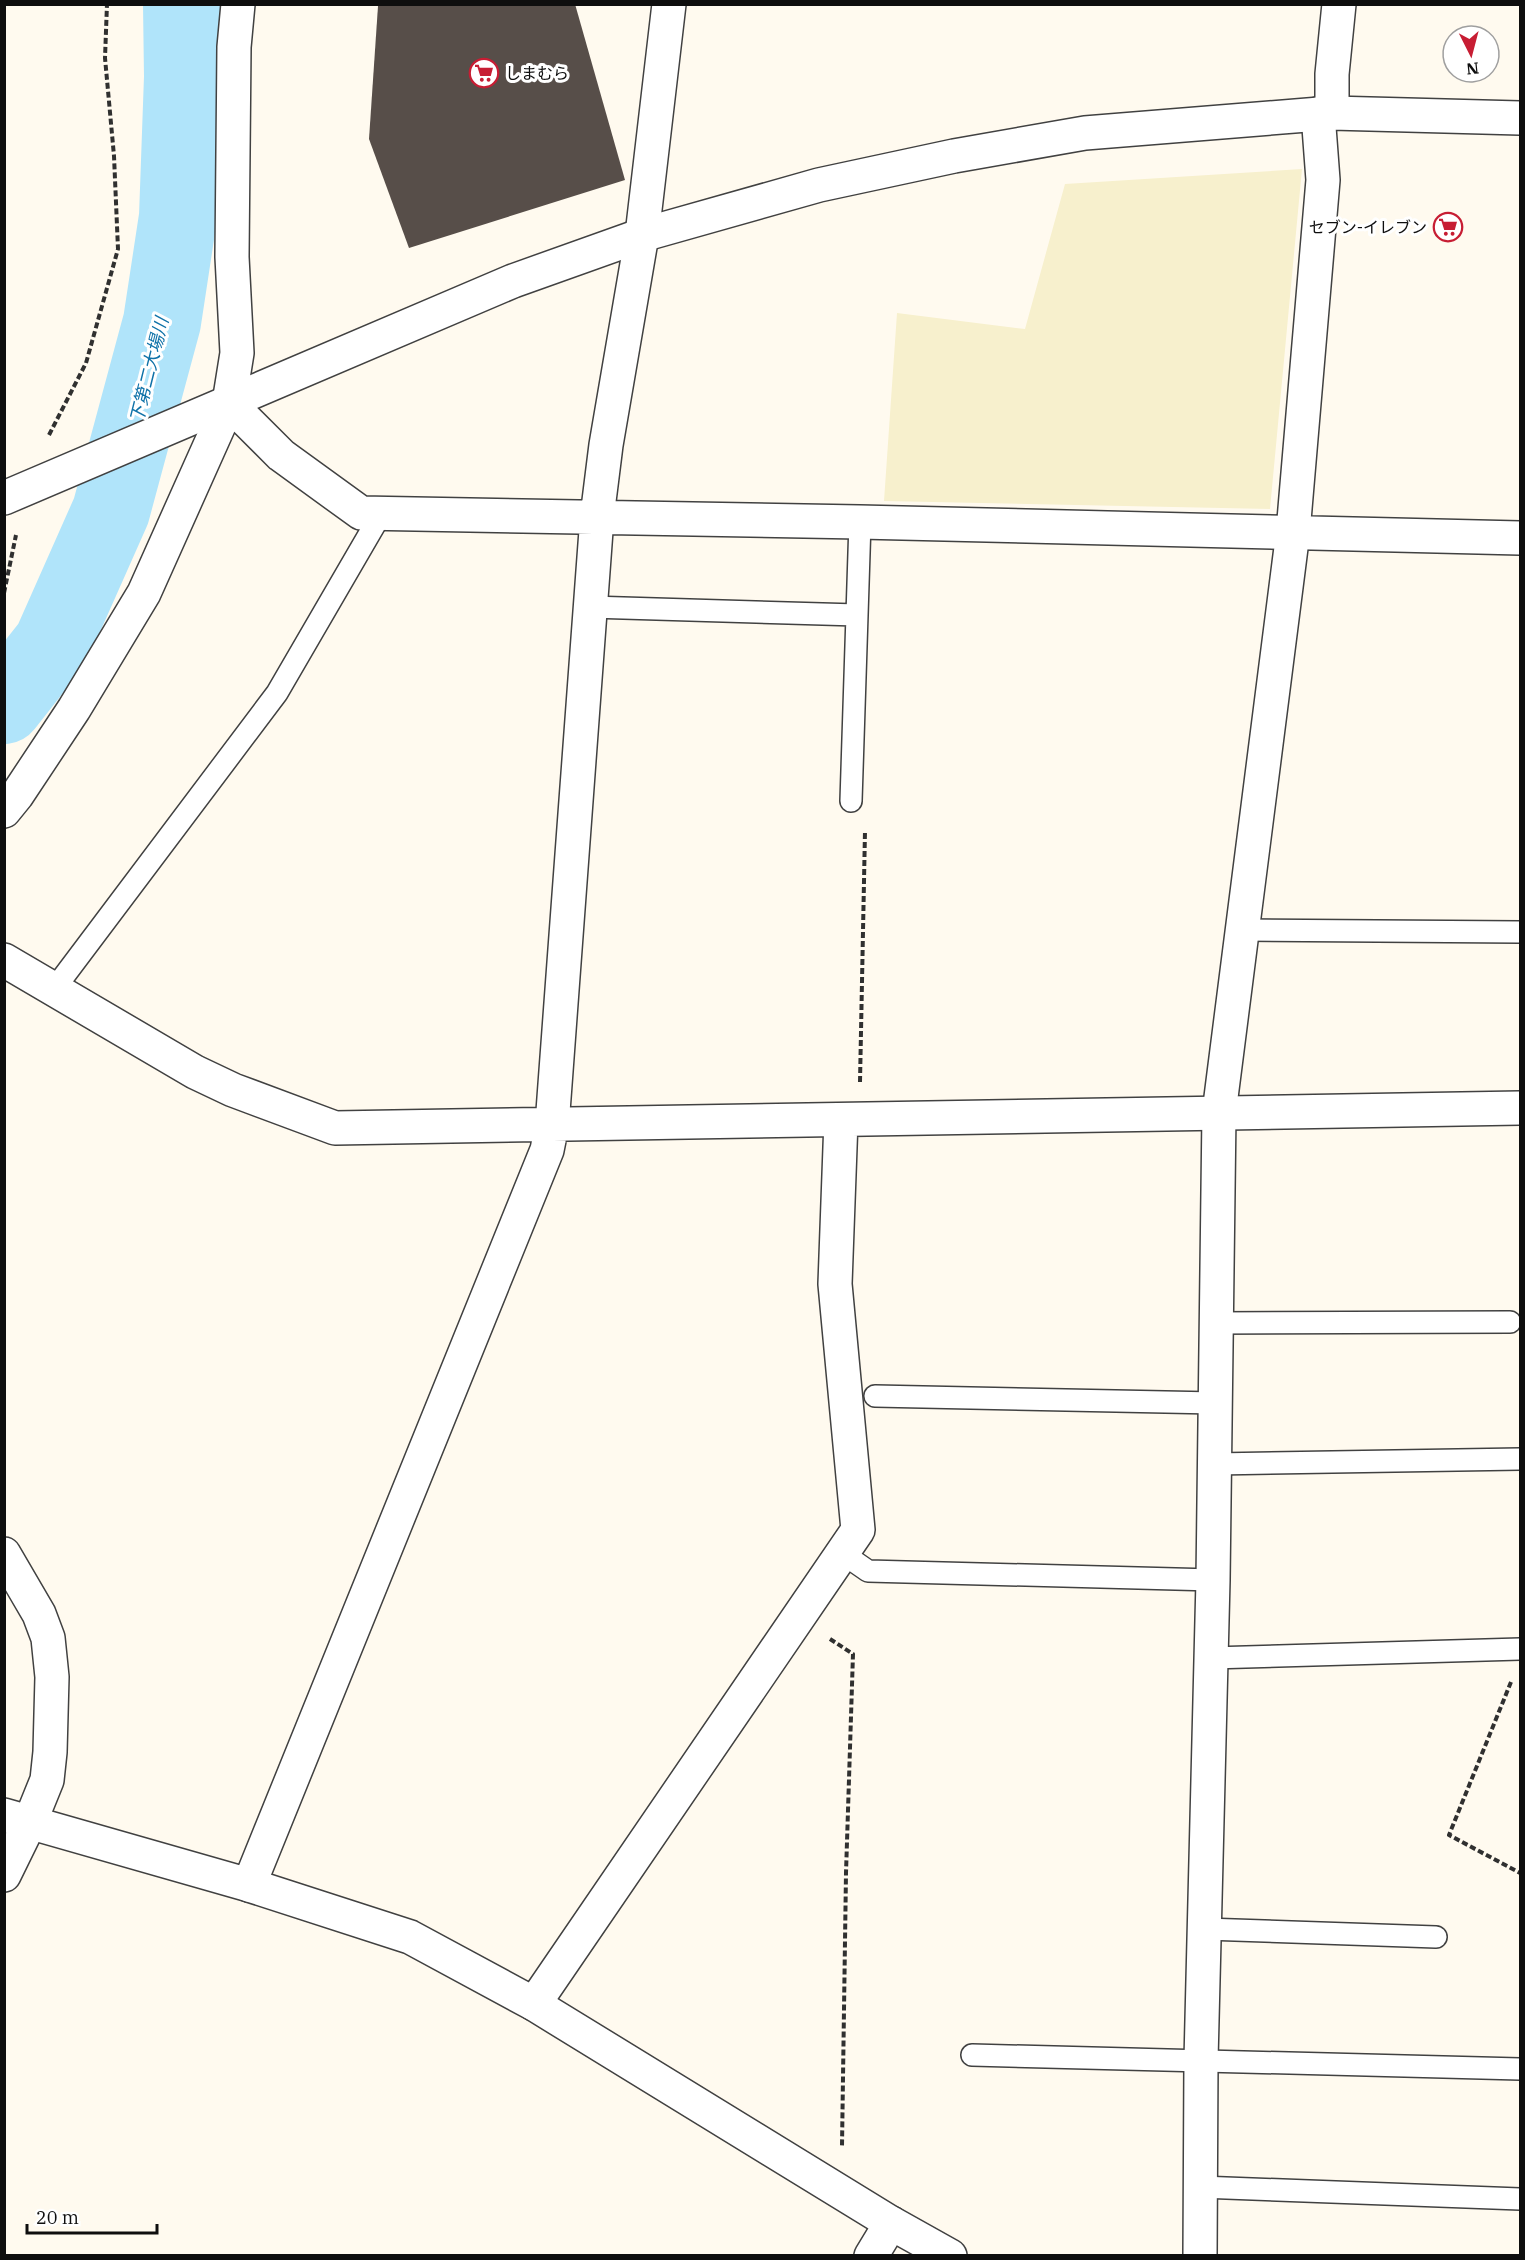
<svg xmlns="http://www.w3.org/2000/svg" width="1525" height="2260" font-family="'IBM Plex Serif','Noto Sans JP',serif">
<style>
.farmland{fill:#f7f0cd}
.lines{fill:none;stroke-linecap:round;stroke-linejoin:round}
.river{stroke:#b0e4fa;stroke-width:78}
.building{fill:#574e49}
.service-casing{stroke:#414141;stroke-width:24}
.minor-casing{stroke:#414141;stroke-width:36}
.tertiary-casing{stroke:#414141;stroke-width:36}
.path{stroke:#303030;stroke-width:4;stroke-dasharray:6 3;stroke-linecap:butt}
.service{stroke:#fff;stroke-width:21}
.minor{stroke:#fff;stroke-width:33}
.tertiary{stroke:#fff;stroke-width:33}
.labels{text-anchor:middle;dominant-baseline:central;stroke-width:6;stroke-linejoin:round;paint-order:stroke}
.poi-label{font-size:16px;fill:#0e0e0e;stroke:#fff;text-anchor:start}
.water-label{font-size:18px;font-style:italic;fill:#0f72a8;stroke:#fff}
</style>
<rect width="100%" height="100%" fill="#fffaef"/>
<!-- farmland -->
<path class="farmland" d="M1302 169 1270 509 884 501 897 313 1025 329 1065 184Z"/>
<g class="lines">
<!-- river -->
<path class="river" d="M4 705 52 644 111 511 162 322 178 217 183 77 182 4"/>
</g>
<!-- building -->
<path class="building" d="M385 4H575L625 180 409 248 369 139 378 6Z"/>
<g class="lines">
<!-- service casing -->
<g class="service-casing">
<path id="service" d="M590 607 857 615
M851 801 860 522
M1243 930 1520 932
M55 988 277 693 381 514
M1216 1323 1510 1322
M875 1396 1215 1403
M1215 1464 1520 1459
M842 1553 868 1571 1213 1580
M1211 1658 1520 1649
M1205 1929 1436 1937
M972 2055 1520 2069
M1200 2187 1520 2199"/>
</g>
<!-- minor casing -->
<g class="minor-casing">
<path id="minor" d="M1332 113V74L1339 4
M229 403 281 455 361 513 860 522 1520 538
M1293 532 1323 180 1318 114
M4 811 17 795 74 709 144 593 229 403 237 353 232 257 234 47 238 4
M4 960 195 1072 233 1090 335 1128 1520 1108
M4 1554 39 1614 48 1638 52 1677 50 1752 47 1780 30 1822 4 1875
M249 1885 547 1150 552 1125 597 517 606 445 642 235 669 4
M534 2004 858 1530 835 1284 841 1120
M871 2256 891 2223"/>
</g>
<!-- tertiary casing -->
<g class="tertiary-casing">
<path id="tertiary" d="M4 498 513 281 642 235 819 185 954 156 1085 133 1332 113 1520 118
M4 1815 249 1885 410 1937 534 2004 891 2223 950 2256
M1200 2256 1201 2060 1213 1580 1219 1113 1293 532"/>
</g>
<!-- path -->
<path class="path" d="M49 435 86 363 118 249 114 156 105 58 107 4
M4 593 16 535
M860 1082 865 831
M830 1639 853 1654 846 1873 842 2146
M1511 1682 1449 1835 1520 1873"/>
<!-- service -->
<use href="#service" class="service"/>
<!-- minor -->
<use href="#minor" class="minor"/>
<!-- tertiary -->
<use href="#tertiary" class="tertiary"/>
</g>
<!-- icons -->
<defs>
<g id="supermarket-ring" transform="scale(1.5)"><circle r="9.5" fill="#fff" stroke="#c71d33" stroke-width="1.5"/><path d="M-6-5.5h2.5l.6 2H6L4.5 2H-2.5L-4.4-4H-6ZM-1.5 3.2a1.3 1.3 0 1 0 .1 0ZM3 3.2a1.3 1.3 0 1 0 .1 0Z" fill="#c71d33"/></g>
</defs>
<g fill-rule="evenodd">
<use href="#supermarket-ring" x="484" y="73"/>
<use href="#supermarket-ring" x="1448" y="227"/>
</g>
<g class="labels">
<!-- poi labels -->
<g class="poi-label">
<text x="505" y="73">しまむら</text>
<text x="1427" y="227" text-anchor="end">セブン-イレブン</text>
</g>
<!-- water labels -->
<g class="water-label">
<text transform="translate(149 370) rotate(-76)">下第二大場川</text>
</g>
</g>
<!-- border -->
<rect width="1525" height="2260" fill="none" stroke="#0e0e0e" stroke-width="12"/>
<!-- north arrow -->
<g transform="translate(1471 54) rotate(174)"><circle r="28" fill="#ffffff" stroke="#9f9f9f" stroke-width="1.5"/>
<path d="M0-4.5L10 22L0 15L-10 22Z" fill="#c71d33"/>
<text y="-9" font-size="16" font-weight="bold" text-anchor="middle" fill="#0e0e0e">N</text>
</g>
<!-- scale -->
<path d="M27 2224v9h130v-9" fill="none" stroke="#0e0e0e" stroke-width="3"/>
<text x="36" y="2224" font-size="18" fill="#0e0e0e" stroke="#ffffff" stroke-width="4.5" paint-order="stroke">20 m</text>
</svg>
